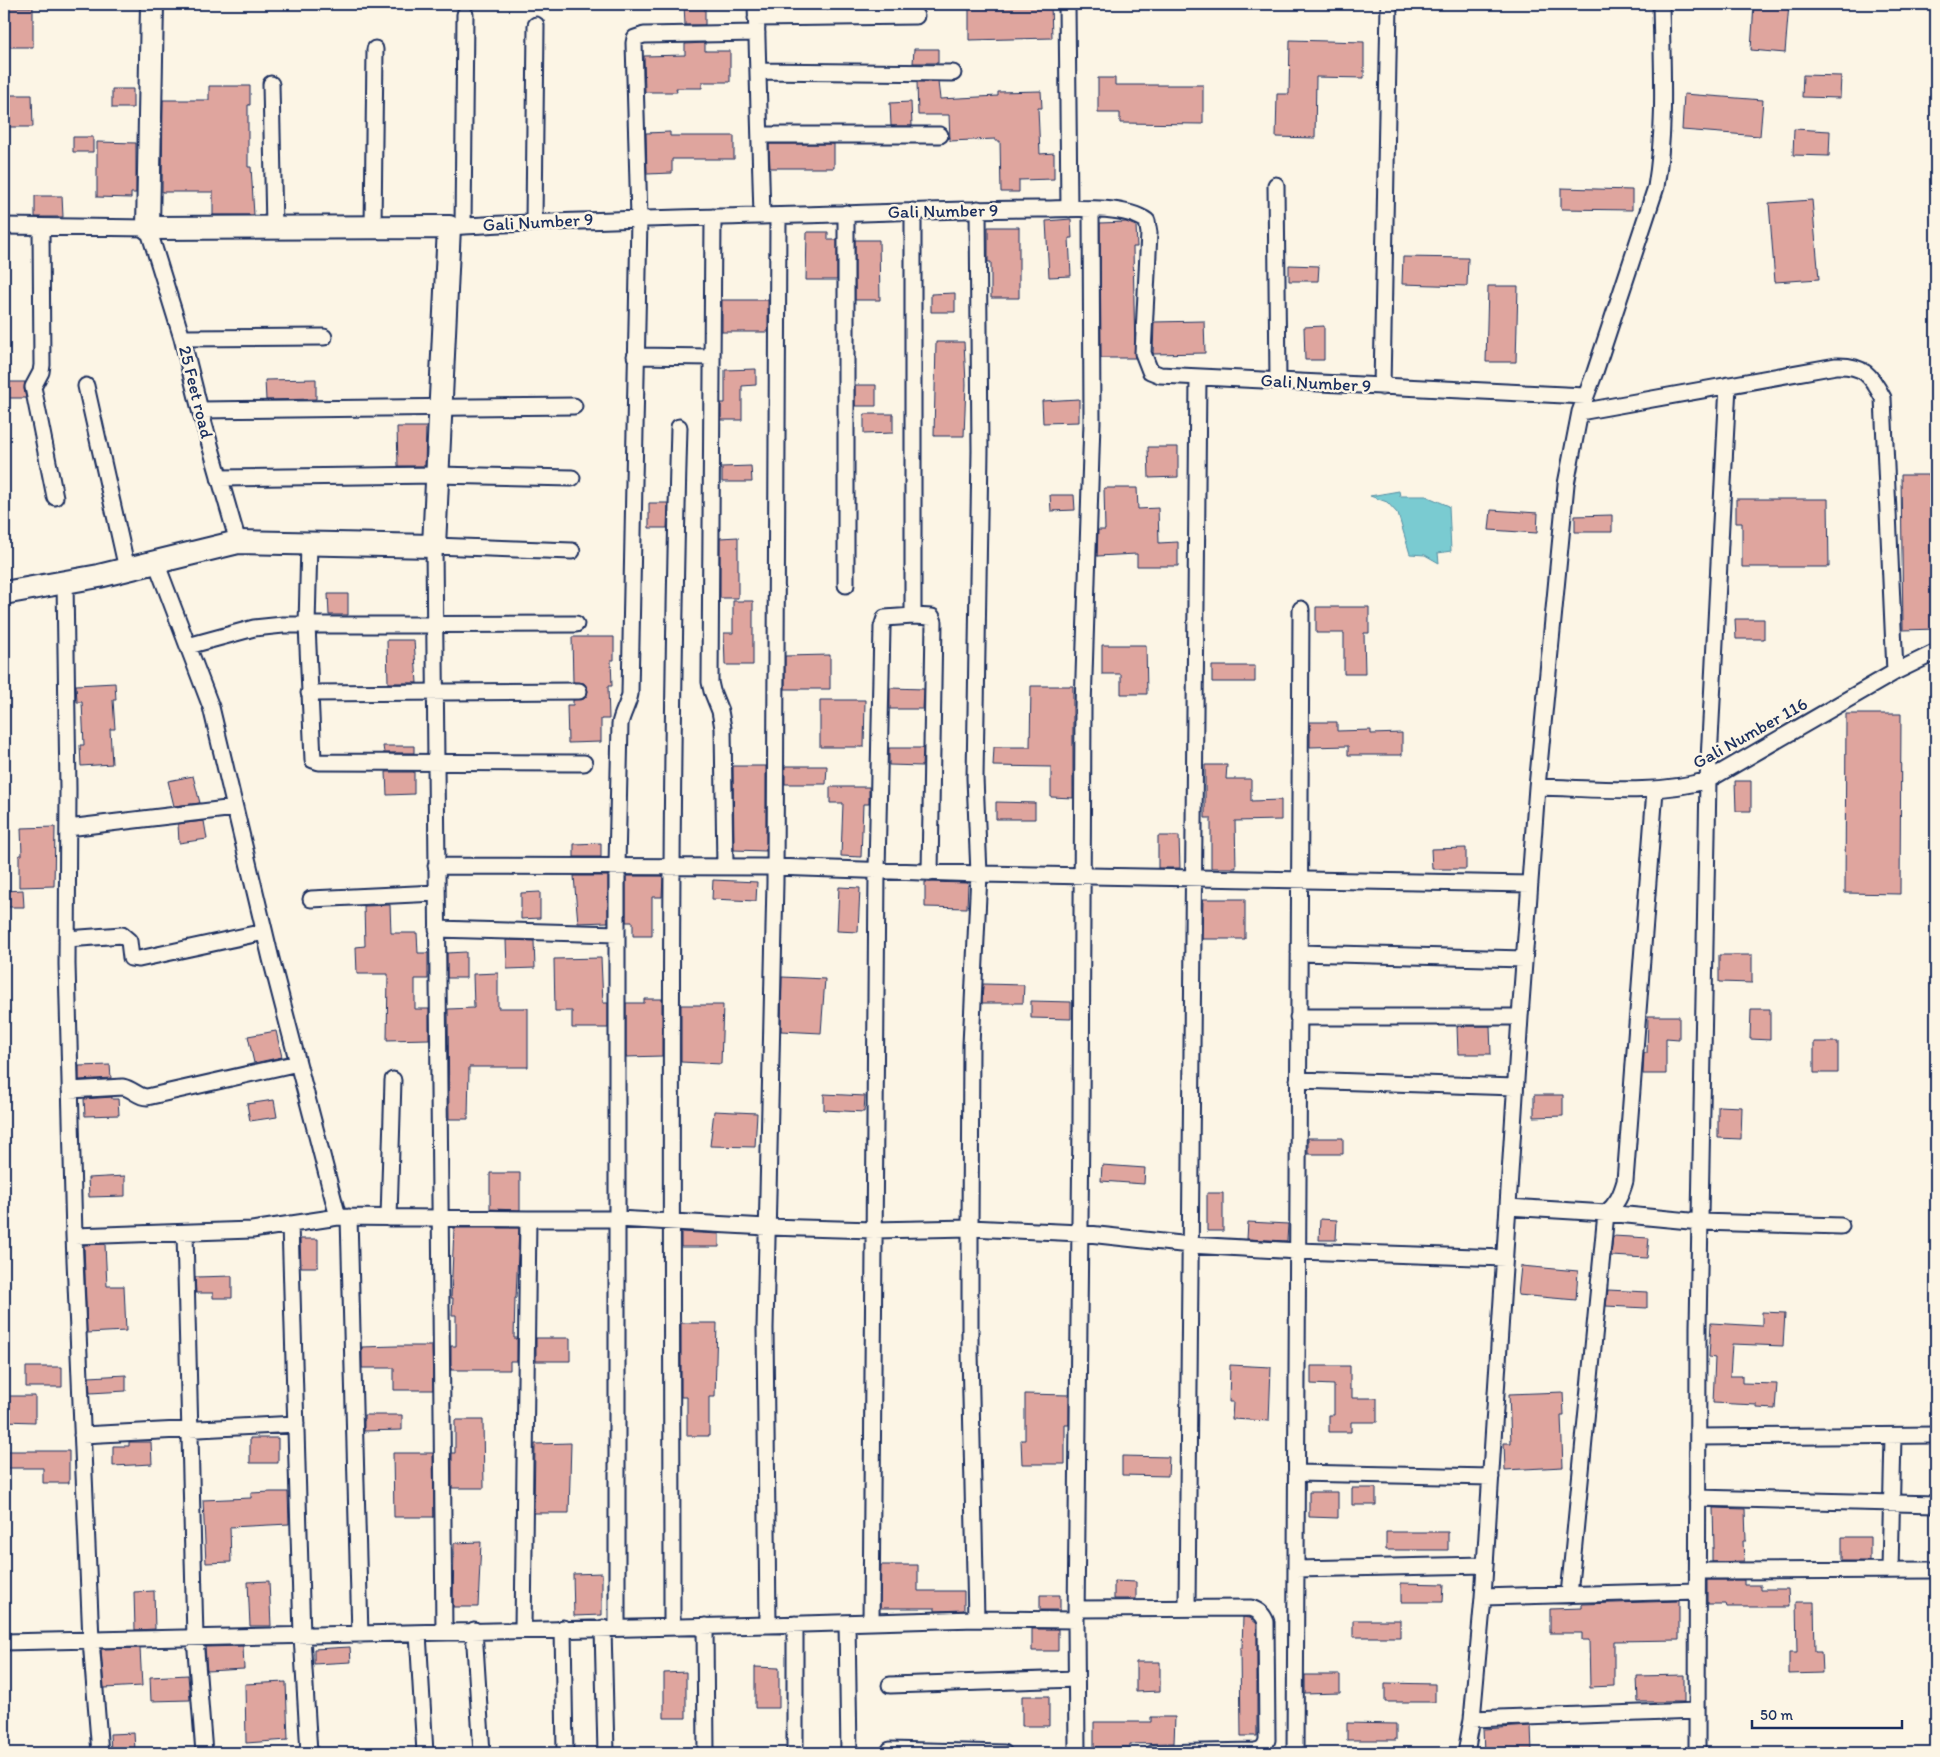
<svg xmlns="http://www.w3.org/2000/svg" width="1940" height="1757" font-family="Itim,sans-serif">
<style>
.water{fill:#7acbd1;stroke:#548da3}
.building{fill:#dfa59e;stroke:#1b2f5e}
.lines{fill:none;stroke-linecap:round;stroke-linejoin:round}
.street-casing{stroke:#1b2f5e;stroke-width:19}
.secondary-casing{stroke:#1b2f5e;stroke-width:26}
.street{stroke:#fcf5e5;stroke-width:15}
.secondary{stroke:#fcf5e5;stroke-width:22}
.labels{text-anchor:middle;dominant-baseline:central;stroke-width:5;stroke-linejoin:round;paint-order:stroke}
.street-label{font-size:18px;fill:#1b2f5e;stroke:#fcf5e5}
</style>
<rect width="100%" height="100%" fill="#fcf5e5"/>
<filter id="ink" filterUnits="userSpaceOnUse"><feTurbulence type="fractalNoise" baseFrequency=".02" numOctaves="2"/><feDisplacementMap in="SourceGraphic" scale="10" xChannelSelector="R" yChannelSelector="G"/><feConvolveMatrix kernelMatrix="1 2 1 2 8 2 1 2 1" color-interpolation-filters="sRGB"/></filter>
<g filter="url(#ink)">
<!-- water -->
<path class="water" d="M1399 491 1400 496H1426L1449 506 1451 551 1438 553 1439 563 1425 555 1410 554 1398 514 1387 502 1370 496Z"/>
<!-- building -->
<path class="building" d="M684 4H705V25H685Z
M969 4H1051L1052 38 969 40Z
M1754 4H1789L1785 53 1751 50Z
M4 7H33V47H4Z
M1290 40 1364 42V78L1316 77 1315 138 1276 137 1277 94H1289Z
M705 43V51H730V82H702V88H676L677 92H645L644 56 685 55V44Z
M914 49H938V63H913Z
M1803 75 1841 76 1840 98 1802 97Z
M1098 78H1115V85H1203V124L1120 123V113H1098Z
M917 82H938L940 99 998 96V92L1041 91 1042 108H1038L1040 154 1054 153V179L1019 180V192H1001L1000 141H995V139L950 141 949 115H918Z
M209 86H250V105H248V167H251L254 215H213V192H162L163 100H209Z
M112 89H133V108H112Z
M1684 94 1763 100 1760 136 1682 130Z
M4 95H32L33 127H4Z
M911 102 912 126H891L890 103Z
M1794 129 1830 131 1829 156 1793 155Z
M670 132V136H734V159H672V173L647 174 646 133Z
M73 137H93V152H73Z
M97 142 136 143V193H131V198L97 197Z
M769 144H834V168H770Z
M1561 188 1632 190V210L1561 209Z
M35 196H62L63 217H35Z
M1812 200 1819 279 1775 282 1769 203Z
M1071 219 1072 238H1069L1071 276 1049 277 1046 221Z
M1126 222 1136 226 1137 247H1133L1135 358H1101L1100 223Z
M988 227H1019V298H991V262H988Z
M807 232H828V240H837V280H806Z
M855 240H879L880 300H855Z
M1403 257 1468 258 1467 286 1402 284Z
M1289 265 1319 266 1318 281H1289Z
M1488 286H1518L1516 362H1486Z
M955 293V312H931V294Z
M722 300H768V332H722Z
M1204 321 1205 353 1153 354 1154 322Z
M1324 326V360H1305L1304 327Z
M936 342H964L966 384 964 436H934Z
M756 369V385L742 386V420H721V403H725V370Z
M316 379V399L266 400 265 380Z
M4 382H25L24 389 26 398H4Z
M855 385H876V406H855Z
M1079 399V422L1043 423 1042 401Z
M864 414H893V433L864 434Z
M397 427H426L425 466H398Z
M1148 447H1178V477L1149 478Z
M751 466 752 482H722V467Z
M1901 475H1936V629L1903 630Z
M1104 488H1137L1138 509 1158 508 1159 543 1178 542V566H1137V554L1097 556 1098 530H1105Z
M1050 495H1074L1075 510 1051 511Z
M1736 499H1828L1829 567H1742V523H1736Z
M649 503H668L667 528H649Z
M1491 510 1538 513 1537 533 1489 530Z
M1612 515V532H1575V516Z
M738 537V598H720V538Z
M328 594H348V615H329Z
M733 601H753V665H725L724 633H733Z
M1316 607H1369V633H1364L1365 674H1344V633H1316Z
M1735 619H1764V639H1736Z
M572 637H614V660H611L612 686H608L609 719H601V742L568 743 567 705H573V700L584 699 588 691 584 683 573 682Z
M387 640H414L417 683H388Z
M1102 645H1146L1147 694H1121V674H1102Z
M830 655V689H785V656Z
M1212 666H1255V682H1212Z
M115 683 116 700H113L115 729H110L112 764 81 766 80 745H84L82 702H77L76 685Z
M1031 686H1073V798L1051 797V767L993 766 994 747H1030Z
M890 688 924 689 923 709H890Z
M820 700H865L864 747H820Z
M1846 714H1901L1900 894 1845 893Z
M1310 722H1337V731L1371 730V734L1402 733V755H1348V746L1310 747Z
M383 746H414V753H384Z
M889 748H923L922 766 889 765Z
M1205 765H1227L1226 779H1251V801L1281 800V820L1235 821 1236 868H1211V818H1205Z
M733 766H766V851L734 850Z
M785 766H827L826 784H785Z
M386 772H414V794L387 795Z
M193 776 200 803 174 806 168 781Z
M1735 781H1751V811H1736Z
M830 787H869V804H863L861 857 841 856 843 803H830Z
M996 802 1035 803V819H996Z
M204 821 207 839 179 843 178 824Z
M55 827 54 886 19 887V855H22L21 828Z
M1158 836H1179L1180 868H1158Z
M601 843V857H574V844Z
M1466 848V869H1432L1431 849Z
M574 876H608V922L578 923Z
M626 876H663L662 897H652V936H633V922H626Z
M713 880 757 882 756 901 712 899Z
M925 882 968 883 967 908 925 907Z
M839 887 860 888 858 932 837 931Z
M23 890 24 907H4V891Z
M540 892V918L521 919V893Z
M1203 899H1245V939H1202Z
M390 905 391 933H417L418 953H428V979H415V1009H429V1039L387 1040 388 974H357L356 947 365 946 364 906Z
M506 940 534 941 535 968 507 969Z
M466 952V978H447V953Z
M1719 955H1752V983L1719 982Z
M601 958 603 1003H608V1028H572V1011H555L554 959Z
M498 973V1008H528V1067H469L468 1119H449L448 1009 474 1008 473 974Z
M782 977 825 979 821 1033 781 1031Z
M983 984 1024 985 1023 1003H982Z
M644 999H662V1056L626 1057V1003H644Z
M1031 1001 1071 1002V1019L1031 1018Z
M681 1005H723L721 1064 681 1062Z
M1751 1009H1770V1040L1750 1039Z
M1648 1016H1679V1039L1666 1038V1074H1643L1644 1053H1647Z
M1457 1026H1490L1491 1054H1458Z
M276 1031 282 1057 254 1063 248 1036Z
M1814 1042H1838V1073H1814Z
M110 1065 111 1078 79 1080V1066Z
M824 1094 865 1096 864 1112 824 1110Z
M1534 1095H1563V1116L1534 1117Z
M112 1097V1099H118L119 1115 85 1116 84 1099Z
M274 1100 277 1117 250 1121 247 1104Z
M1718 1106 1742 1107 1741 1139 1718 1138Z
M714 1111 757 1113 755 1147 710 1146Z
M1308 1138H1343V1154H1308Z
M1102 1165 1145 1168 1144 1184 1101 1181Z
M490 1173H520V1210L490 1209Z
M125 1176V1196L89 1197 88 1178Z
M1207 1193H1223V1231H1207Z
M1320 1219 1337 1220 1336 1240H1319Z
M1248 1222 1288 1224 1287 1241 1247 1239Z
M454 1228H519L516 1298H515L514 1338H517V1361H510V1370H451V1346H456V1315H452L453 1298H451Z
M681 1232 719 1234V1247H681Z
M1613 1236 1649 1238 1647 1258 1611 1256Z
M300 1239H318V1267H301Z
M105 1244 107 1286H124L126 1331 87 1333 84 1245Z
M1521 1266 1578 1271 1576 1300 1518 1295Z
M232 1276V1298H213V1293H196L195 1277Z
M1608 1290 1647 1292V1308L1606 1306Z
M1762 1312 1785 1313 1783 1346 1732 1344 1730 1376H1742V1383L1777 1384 1775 1409 1757 1408V1405L1713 1403 1715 1358 1709 1357 1711 1323 1762 1326Z
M681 1323H717L715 1397H709V1436H687V1397H681Z
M536 1338H570V1361H536Z
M396 1346H432L433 1390H394V1368H362V1347Z
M1230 1365 1271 1367 1269 1421 1232 1419 1233 1402H1229Z
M1311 1366H1350V1390H1352V1398H1377V1422H1351V1432H1329V1415H1334V1385L1311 1384Z
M26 1367H62V1387H26Z
M126 1375V1391L90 1393 89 1377Z
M1563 1392 1564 1416H1561L1563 1467 1505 1470 1504 1443H1511L1509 1394Z
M1025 1394 1069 1395V1425H1065V1464H1022L1021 1440H1025Z
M4 1396H35V1422L4 1421Z
M364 1415H402V1430L364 1431Z
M455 1420H483L484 1488H452V1453H455Z
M250 1438H278V1463H250Z
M129 1442H151L152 1464 113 1466V1446H129Z
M571 1443 569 1513H534L535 1444Z
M4 1451H69V1483H43V1468H4Z
M393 1453H433L434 1517H394Z
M1122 1456 1169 1457 1168 1476 1122 1475Z
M1352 1488H1376V1505H1352Z
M271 1492H288L289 1524 230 1527 231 1562 206 1563 203 1500 251 1498V1493Z
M1309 1492H1338V1518L1309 1517Z
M1713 1508 1745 1509 1746 1541H1743L1744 1561 1712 1562V1548H1714Z
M1386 1532H1448V1550H1386Z
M1842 1537H1870V1561H1842Z
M481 1542 478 1607H453L454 1543Z
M881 1565H918V1591H964V1610L935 1611V1608H880Z
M602 1573V1615L574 1616 573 1574Z
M1707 1580H1744V1585H1761V1589H1788L1789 1607H1727L1726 1604H1707Z
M269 1581 271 1626H250L248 1582Z
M1114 1581 1136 1582V1599H1114Z
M1401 1583 1444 1584 1443 1602H1401Z
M154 1591 155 1629 135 1630 134 1592Z
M1040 1595H1060V1610H1040Z
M1679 1601V1640L1614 1641V1686L1590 1687 1589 1640H1582V1633H1550V1609L1582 1608V1604Z
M1796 1602H1814L1815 1652H1821L1822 1673 1789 1674V1653H1797Z
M1243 1617 1250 1618 1257 1624V1736H1241L1240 1648H1242Z
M1353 1620H1400V1637H1353Z
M1032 1629H1058V1651H1032Z
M243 1646 244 1669 207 1671 205 1647Z
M350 1647 351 1662 314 1664V1649Z
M140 1648 142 1686 104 1688 101 1649Z
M1136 1662H1160V1691L1136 1692Z
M755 1667 779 1668V1708H755Z
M686 1672V1718H664V1673Z
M188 1675 190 1700 151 1701 150 1677Z
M1305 1675H1340V1693L1305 1694Z
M1684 1675V1702H1638L1637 1676Z
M286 1682 288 1740 246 1743 245 1684Z
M1385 1683 1435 1684V1702H1385Z
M1022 1696H1049V1726H1022Z
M1151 1717H1175L1174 1743 1130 1744V1747H1094V1722H1151Z
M1347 1723 1396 1724V1740H1347Z
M1531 1726 1532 1752 1484 1753 1483 1729Z
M134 1733 135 1750 111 1751 110 1734Z"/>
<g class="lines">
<!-- street casing -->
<g class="street-casing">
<path id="street" d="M756 4 762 216
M1067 4 1069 209
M756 18 916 16
M758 71 953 73
M271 84 274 228
M760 135H940
M1276 185 1278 381
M713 217 710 682 712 691 720 711 723 728 725 867
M534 222 536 25
M4 226 148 228 182 338 200 410 238 542
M463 226 465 14
M41 227 42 365 41 372 33 387 55 497
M373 227 375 49
M449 227C578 219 706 218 835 214 903 212 971 209 1039 209 1069 209 1123 204 1147 221L1149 233 1143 353 1150 371 1160 375 1585 396
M182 338 324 337
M635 356 712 357
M86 386 127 569
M1382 387 1389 4
M200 410 574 406
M1580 412 1836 366C1864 365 1871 375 1883 398L1895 672
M219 478 437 475 572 478
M309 543 307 625 313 760 319 762 584 763
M156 562 211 707 271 959 338 1217
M65 582 68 789 67 964 74 1236 252 1230 338 1217 528 1219 523 1629
M846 585V213
M913 616 932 617 934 622 930 873
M188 646 254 628 283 625 576 624
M309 693 579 691
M1537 787C1594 788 1653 796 1708 780L1895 672 1936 652
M68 828 235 808
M436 866 775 867 979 874 1530 884
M311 899 436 893
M437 929 617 934
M67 939 122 935 129 941 131 958 139 959 264 932
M1299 953 1524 959
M1298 1017H1520
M1298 1080 1515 1087
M70 1090 123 1087C133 1089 138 1097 147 1097L298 1063
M1508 1207 1606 1213 1700 1222 1841 1226
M349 1217 360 1635
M389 1218 393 1080
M528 1219H617L767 1227 874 1230 970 1228 1080 1233 1190 1245 1298 1251 1505 1258
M290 1224 302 1636 309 1753
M185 1233 195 1638 204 1753
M74 1236 91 1640 100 1753
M82 1435 296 1424
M1698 1437 1936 1435
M1296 1473 1491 1477
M1697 1498 1936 1504
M1296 1569 1485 1565
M1890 1570 1893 1436
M1697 1571 1936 1570
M1569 1595 1606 1213C1617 1204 1621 1195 1625 1181L1655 790
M1483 1597 1697 1591
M1187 1608 1198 377
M1076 1609 1251 1608C1259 1611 1263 1614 1266 1622L1267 1740C1265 1747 1262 1750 1255 1751L1153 1753
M976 1619 970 1352V1228L971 1045 979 874 975 778 980 450 978 209
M871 1622 877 871 882 627 885 618 913 616V211
M847 1623 849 1753
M795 1624V1753
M768 1625 976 1619 1076 1620
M705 1626 706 1753
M617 1627V866L620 724C622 713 628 705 630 694L639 218 634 43 635 38 644 35 757 33
M672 1627C672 1227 668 826 679 427
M563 1628 565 1753
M603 1628 606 1753
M474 1630 482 1753
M444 1631C442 1269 436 908 434 546L572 551
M418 1633 425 1753
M4 1642 768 1625 765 1328 775 882 778 216
M890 1685 1076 1679
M1472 1719 1697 1711
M890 1750 1004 1753
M1077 1753 1076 1620 1081 1122 1083 707 1092 422 1091 209
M1295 1753 1301 609
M1466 1753 1472 1719 1483 1597 1520 1017 1537 787 1566 484 1580 412 1595 372 1656 187C1666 127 1662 65 1661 4
M1697 1753 1698 1327 1708 780 1728 385"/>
</g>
<!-- secondary casing -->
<g class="secondary-casing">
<path id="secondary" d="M4 593 99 576 238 542 434 546 449 227 148 228 152 4"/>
</g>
<!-- street -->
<use href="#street" class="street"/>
<!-- secondary -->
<use href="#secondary" class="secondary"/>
</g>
</g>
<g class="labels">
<!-- street labels -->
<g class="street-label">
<text transform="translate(943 211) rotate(-1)">Gali Number 9</text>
<text transform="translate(538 222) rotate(-3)">Gali Number 9</text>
<text transform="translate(1316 383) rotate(3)">Gali Number 9</text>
<text transform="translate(196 392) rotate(76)">25 Feet road</text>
<text transform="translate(1750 733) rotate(-29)">Gali Number 116</text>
</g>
</g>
<!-- margin -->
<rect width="1940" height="1757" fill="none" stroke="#fcf5e5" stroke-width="20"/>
<rect x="10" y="10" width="1920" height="1737" fill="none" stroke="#1b2f5e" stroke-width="2" filter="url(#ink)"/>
<!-- scale -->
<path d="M1752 1720v8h150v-8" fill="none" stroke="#1b2f5e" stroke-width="2.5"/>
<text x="1760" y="1720" font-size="15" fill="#1b2f5e" stroke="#fcf5e5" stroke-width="4" paint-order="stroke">50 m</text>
</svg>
